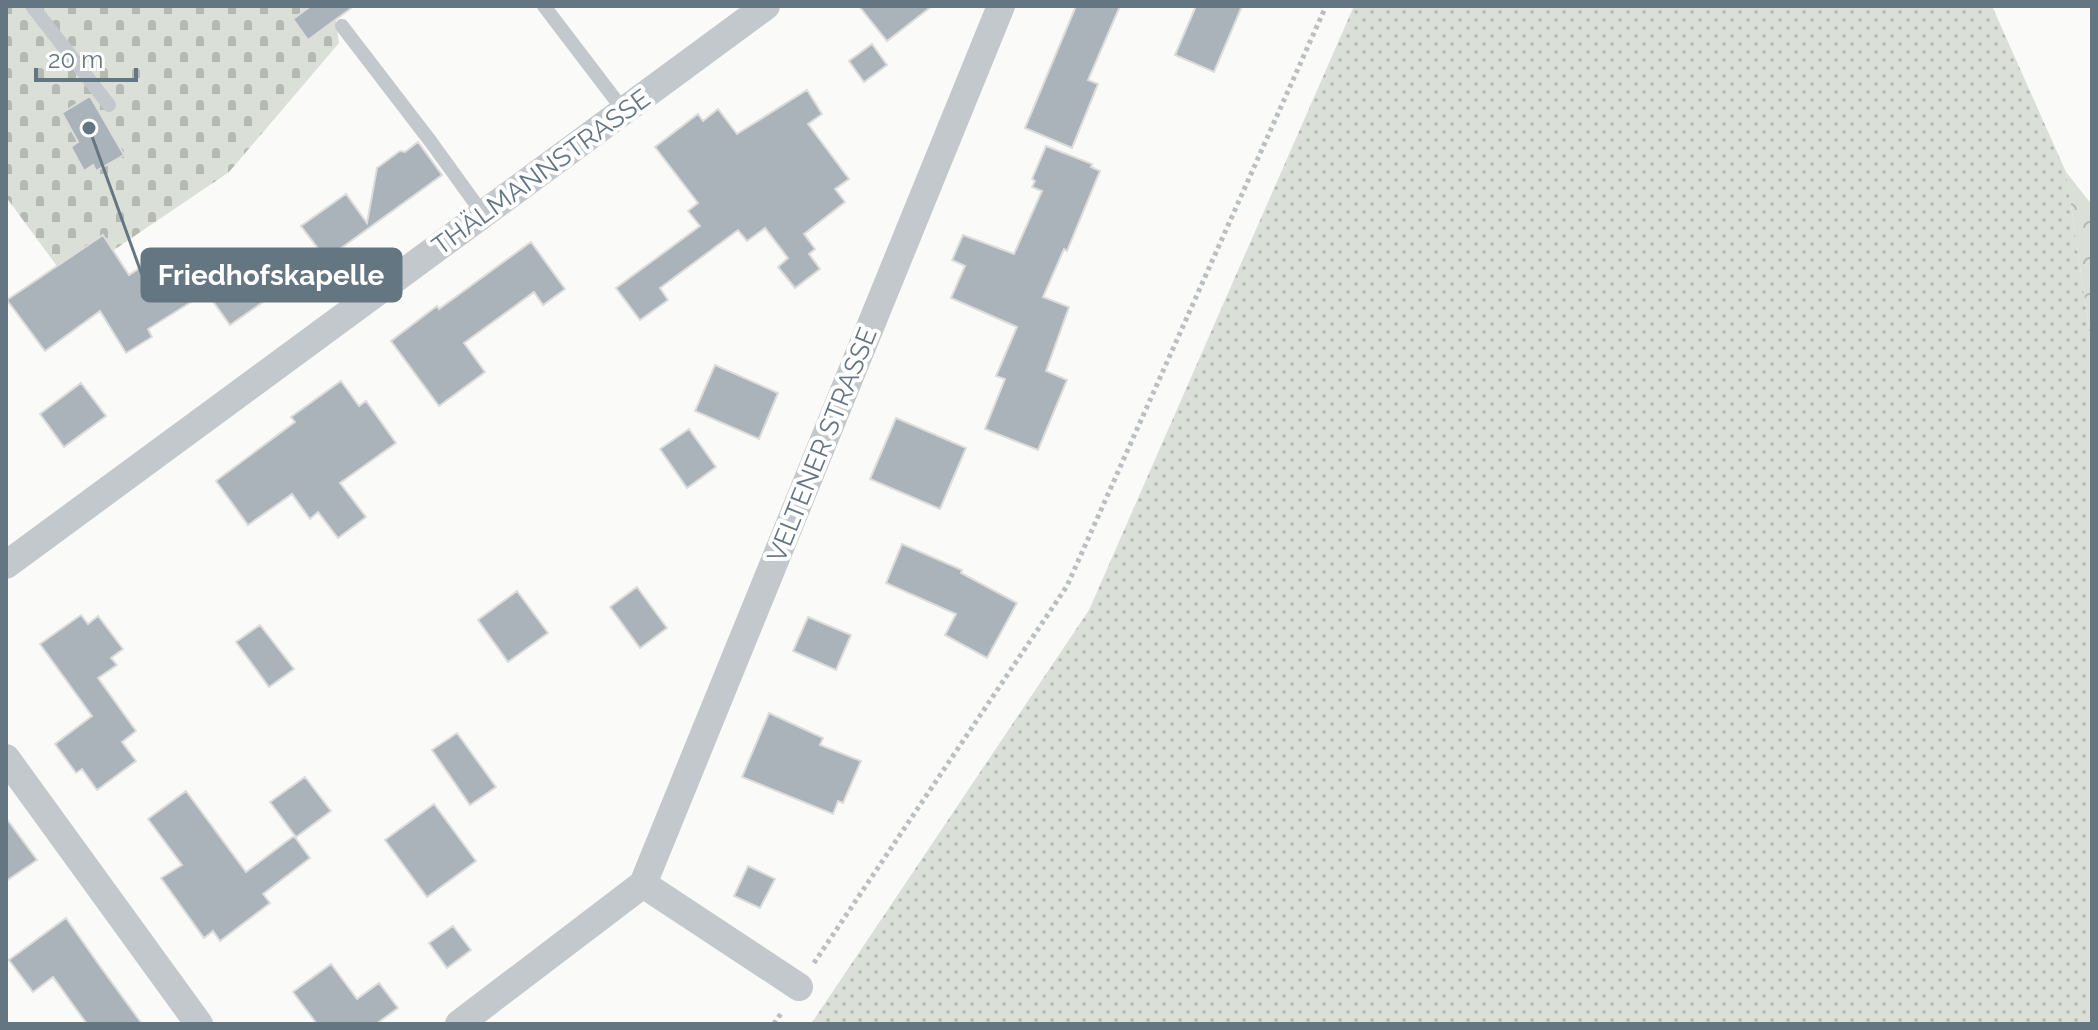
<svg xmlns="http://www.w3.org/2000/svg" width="2098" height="1030" font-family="Raleway,sans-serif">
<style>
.grass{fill:url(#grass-dots)}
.forest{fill:url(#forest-crowns)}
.cemetery{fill:url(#cemetery-stones)}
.building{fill:#aab3b9;stroke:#dcdcda;stroke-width:2}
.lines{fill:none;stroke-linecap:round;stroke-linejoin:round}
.path{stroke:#bbbfc2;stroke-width:5;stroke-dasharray:4 4;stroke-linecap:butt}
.service{stroke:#c3c8cc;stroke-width:14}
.minor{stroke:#c3c8cc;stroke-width:28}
.labels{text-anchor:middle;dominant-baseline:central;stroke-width:8;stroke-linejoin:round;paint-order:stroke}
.street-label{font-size:26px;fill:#657683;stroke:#fff}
.leader{fill:none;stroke:#657683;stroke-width:3}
.callout-dot{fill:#657683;stroke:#fff;stroke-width:3}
.callout{fill:#657683;stroke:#657683;stroke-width:3}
.callout-label{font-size:28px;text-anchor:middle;font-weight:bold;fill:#fff}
</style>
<defs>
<pattern id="grass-dots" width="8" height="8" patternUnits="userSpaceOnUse" patternTransform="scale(2)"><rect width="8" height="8" fill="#dadfd7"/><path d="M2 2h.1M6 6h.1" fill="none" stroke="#b4b9b4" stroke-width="1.8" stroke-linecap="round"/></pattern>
<pattern id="forest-crowns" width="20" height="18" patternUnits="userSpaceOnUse" patternTransform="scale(2)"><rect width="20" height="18" fill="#dadfd7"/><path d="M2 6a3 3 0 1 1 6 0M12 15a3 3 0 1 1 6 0" fill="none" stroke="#b4b9b4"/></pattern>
<pattern id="cemetery-stones" width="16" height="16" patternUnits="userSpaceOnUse" patternTransform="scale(2)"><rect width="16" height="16" fill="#dadfd7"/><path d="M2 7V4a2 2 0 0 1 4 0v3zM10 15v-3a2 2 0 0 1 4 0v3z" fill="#b4b9b4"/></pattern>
</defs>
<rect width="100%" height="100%" fill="#fafaf8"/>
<!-- grass -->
<path class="grass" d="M1354 6H1992L2066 172 2092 348V1024H811L1089 610Z"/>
<!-- forest -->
<path class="forest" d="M2066 172 2092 205V348Z"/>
<!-- cemetery -->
<path class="cemetery" d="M6 6H334L339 43 229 172 68 281 6 197Z"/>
<!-- building -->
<path class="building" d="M311 6H354L308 40 293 19Z
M859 6H932L887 41Z
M1076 6H1120L1088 80 1098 84 1072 148 1025 128Z
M1196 6H1242L1214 72 1175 55Z
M872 44 887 65 864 82 849 61Z
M807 90 822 114 808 124 849 179 835 189 845 202 804 234 815 249 809 254 820 269 795 288 778 267 788 258 765 228 747 241 738 230 660 288 668 300 640 320 616 288 700 226 688 211 698 203 655 147 698 114 703 121 718 109 737 134Z
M90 96 124 155 96 171 93 165 84 171 71 147 78 142 62 113Z
M418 142 442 175 326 259 301 226 346 194 367 223 377 168 400 151 405 152Z
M1046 146 1092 164 1091 167 1100 171 1067 251 1064 249 1043 297 1069 307 1046 371 1067 380 1038 450 985 429 1005 379 996 376 1017 327 951 298 965 266 952 260 963 235 1014 254 1042 191 1032 187 1035 181 1032 179Z
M103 235 129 275 143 266 152 281 191 253 215 287 148 329 152 337 126 353 100 311 45 351 7 300Z
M531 242 565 289 543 305 534 292 464 343 485 372 439 406 391 341 437 306 439 309Z
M239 270 263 302 230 325 207 293Z
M715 365 778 393 759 439 695 411Z
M341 381 359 406 366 401 396 443 340 483 366 517 338 538 318 512 310 519 292 494 248 525 216 481 295 422 291 417Z
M81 383 106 416 64 447 40 414Z
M896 418 966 448 940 509 870 479Z
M689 429 716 467 687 488 660 449Z
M902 544 962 570 961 573 1017 603 987 658 945 635 956 614 886 583Z
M637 587 667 628 640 648 610 607Z
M517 591 548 633 508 662 478 620Z
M81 615 88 624 98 616 123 649 111 658 117 665 98 678 136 731 122 742 136 761 97 790 82 769 76 773 55 744 92 716 40 644Z
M808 617 851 635 836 670 793 651Z
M260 625 294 669 269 687 236 642Z
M769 713 823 738 820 745 861 761 843 803 838 801 833 814 742 777Z
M457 733 496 787 470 805 432 750Z
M305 777 331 811 296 837 270 802Z
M186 791 246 872 294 836 310 858 263 894 270 903 220 941 213 931 204 938 161 878 182 865 148 819Z
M434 804 476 861 427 897 385 840Z
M6 818 37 860 6 881Z
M748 866 775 879 760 908 734 896Z
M66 918 99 965 142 1024H87L53 977 33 992 9 960Z
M453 926 471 950 447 968 429 943Z
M331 964 357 999 379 983 398 1008 376 1024H317L293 992Z"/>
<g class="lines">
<!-- path -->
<path class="path" d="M814 963 1067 586 1326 6
M774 1024 782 1012"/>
<!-- service -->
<path class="service" d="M32 6 109 105
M544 6 624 111
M342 26 431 142 483 214"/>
<!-- minor -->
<path class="minor" d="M6 565 766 6
M6 758 199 1024
M643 884 799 987
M459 1024 643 884 1001 6"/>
</g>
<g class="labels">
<!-- street labels -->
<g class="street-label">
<text transform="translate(541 172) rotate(-36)">THÄLMANNSTRASSE</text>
<text transform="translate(822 445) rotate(-68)">VELTENER STRASSE</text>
</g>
</g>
<!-- callouts -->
<path class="leader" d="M89 128L142 275"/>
<circle class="callout-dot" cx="89" cy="128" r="8"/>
<rect class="callout" x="142" y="249" width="259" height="52" rx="8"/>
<g class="callout-label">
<text x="271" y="285">Friedhofskapelle</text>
</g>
<!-- border -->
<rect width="2098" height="1030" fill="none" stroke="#657683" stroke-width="16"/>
<!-- scale -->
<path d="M36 68v12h100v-12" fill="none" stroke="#657683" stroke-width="4"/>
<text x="48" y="68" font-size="24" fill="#657683" stroke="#ffffff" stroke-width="6" paint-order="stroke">20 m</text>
</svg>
